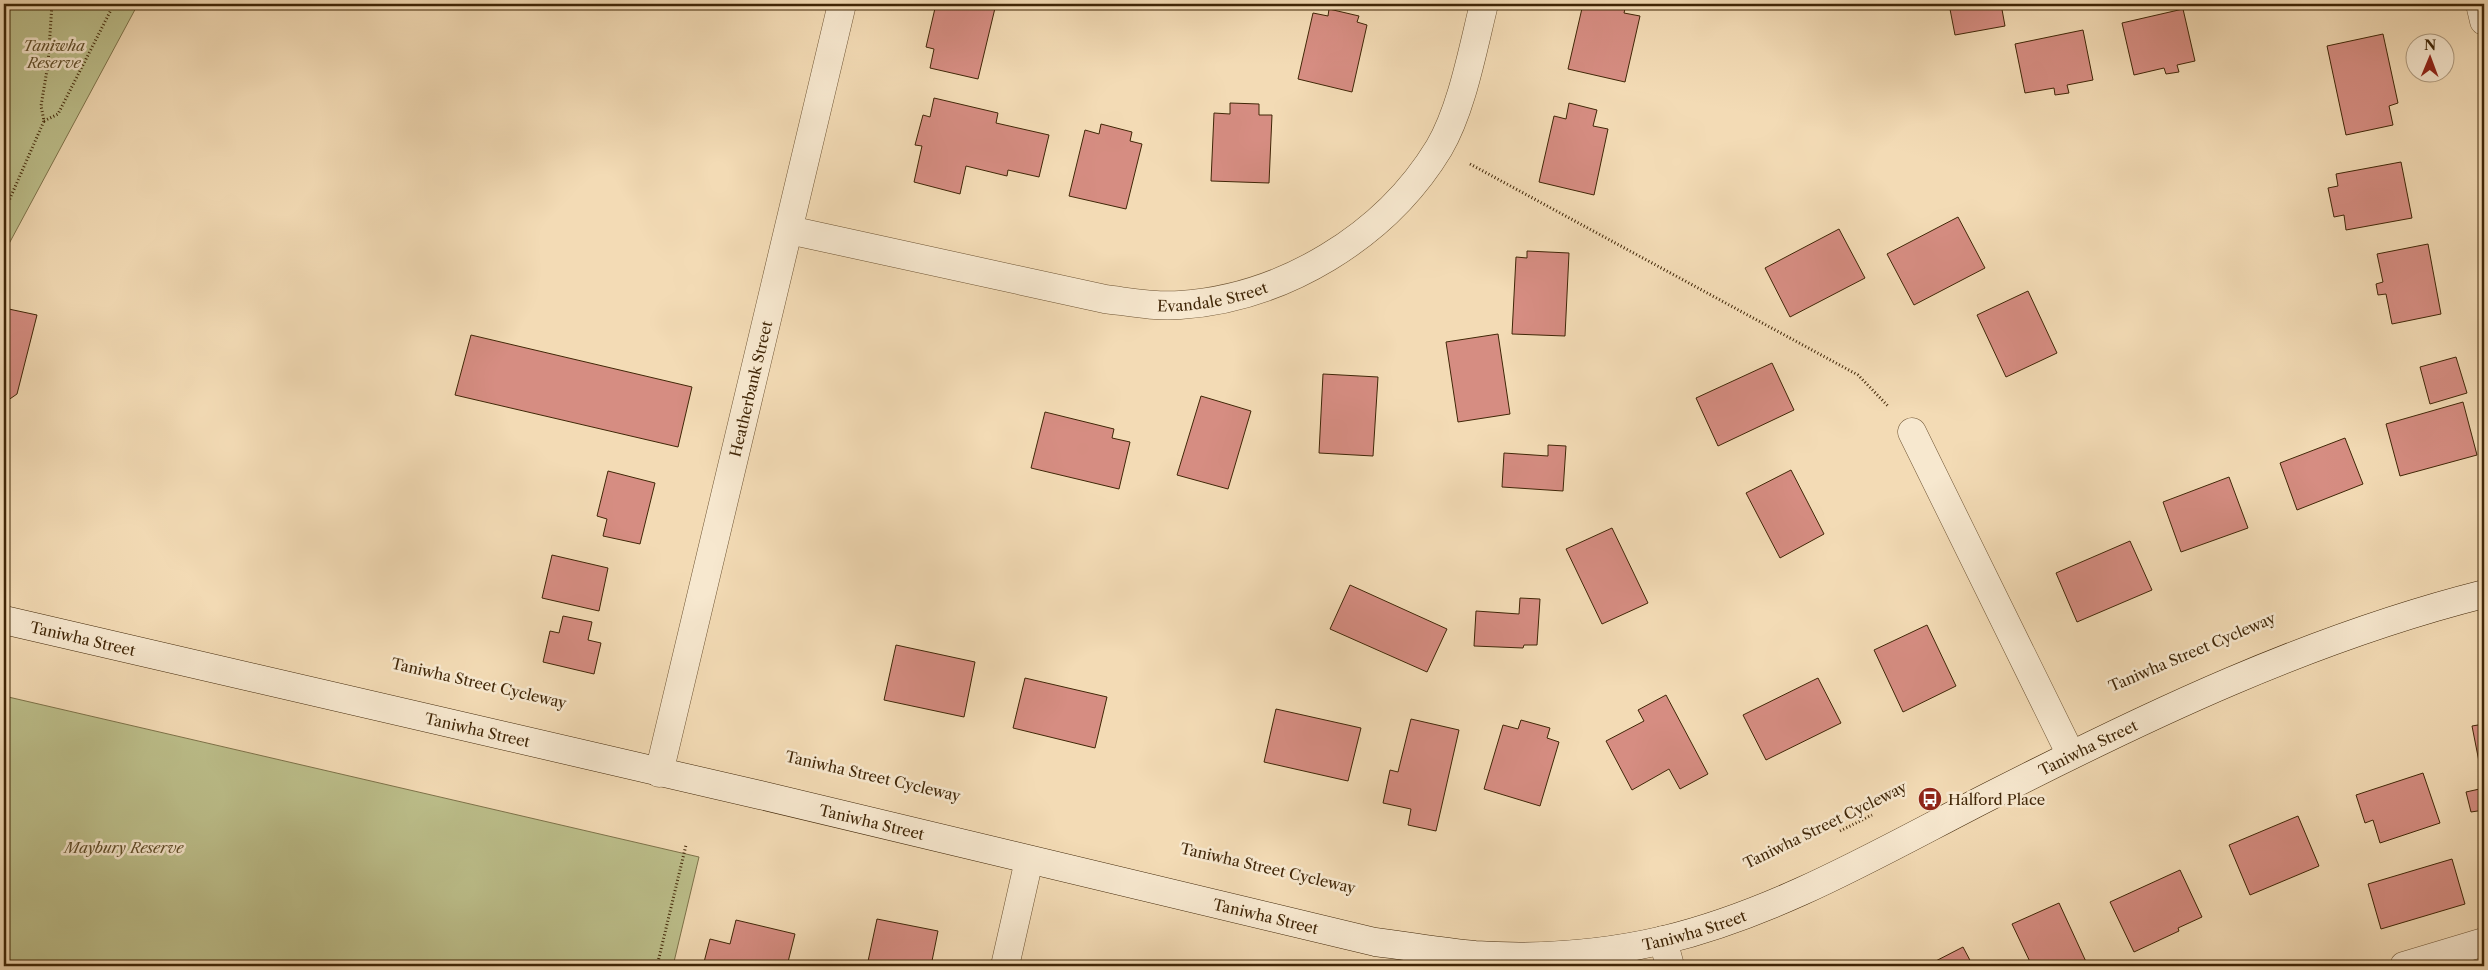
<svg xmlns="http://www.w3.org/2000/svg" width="2488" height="970" font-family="'Libre Caslon Text',serif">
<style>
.green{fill:#bdc08c;stroke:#7e734a}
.building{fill:#d68d82;stroke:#402607}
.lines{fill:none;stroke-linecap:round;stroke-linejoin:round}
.street-casing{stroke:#6d5332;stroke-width:29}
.secondary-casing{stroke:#402607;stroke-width:29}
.path{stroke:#402607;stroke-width:3;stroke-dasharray:1 2.5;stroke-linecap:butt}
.street{stroke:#f7e8cf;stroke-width:28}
.secondary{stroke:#f7e8cf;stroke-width:28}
.labels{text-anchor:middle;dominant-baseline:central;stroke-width:5;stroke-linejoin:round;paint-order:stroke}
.park-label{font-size:15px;font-style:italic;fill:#5f4c28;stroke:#f7e8cf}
.street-label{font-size:15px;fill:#402607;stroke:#f7e8cf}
.poi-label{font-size:15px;fill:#402607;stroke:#f7e8cf;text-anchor:start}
</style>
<rect width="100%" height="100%" fill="#f3dbb5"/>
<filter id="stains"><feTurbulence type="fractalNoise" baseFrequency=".004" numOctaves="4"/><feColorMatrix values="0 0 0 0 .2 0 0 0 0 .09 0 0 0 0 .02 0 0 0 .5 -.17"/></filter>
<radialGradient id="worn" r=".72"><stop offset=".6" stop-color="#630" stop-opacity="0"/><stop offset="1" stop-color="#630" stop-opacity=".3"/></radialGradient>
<!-- green -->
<path class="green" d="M4 4H138L4 253Z
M4 696 699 857 673 966H4Z"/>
<!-- building -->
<path class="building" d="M936 4H996L978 79 930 68 934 49 926 47Z
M1583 4 1593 6V4L1626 5 1624 13 1640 16 1625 82 1568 69Z
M1949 4H2001L2005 26 1955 35Z
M1329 9 1359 16 1357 22 1367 25 1352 92 1298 79 1313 13 1328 16Z
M2183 9 2195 61 2177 65 2179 72 2166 74 2164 68 2134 75 2122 23Z
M2083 30 2093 80 2067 85 2069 93 2055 95 2054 88 2025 93 2015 44Z
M2383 34 2398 103 2389 106 2393 125 2346 135 2327 46Z
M934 98 998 113 996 123 1049 135 1039 177 1008 170 1007 176 966 166 960 194 914 182 922 146 915 145 923 115 930 117Z
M1230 103 1259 104V115H1272L1269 183 1211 181 1214 113 1230 114Z
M1569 103 1597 110 1593 126 1608 129 1594 195 1539 182 1554 116 1566 119Z
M1101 124 1132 132 1130 141 1142 144 1126 209 1069 196 1085 130 1099 134Z
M2401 162 2412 218 2346 230 2344 215 2334 217 2328 188 2338 186 2336 174Z
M1958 217 1985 268 1914 305 1887 254Z
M1839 229 1865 278 1790 317 1765 268Z
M2428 244 2441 314 2392 324 2386 294 2378 295 2376 284 2383 282 2377 254Z
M1527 251 1569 253 1565 336 1512 334 1516 257 1527 258Z
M2028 291 2057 353 2006 377 1977 315Z
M4 308 37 315 17 394 4 403Z
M1498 334 1510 414 1458 422 1446 342Z
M471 335 692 387 678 447 455 395Z
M2456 357 2467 393 2430 404 2420 367Z
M1772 363 1794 410 1718 446 1696 398Z
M1323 374 1378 377 1373 456 1319 453Z
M1201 396 1251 411 1228 489 1177 475Z
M2463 402 2477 455 2400 476 2386 424Z
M1045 412 1114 429 1112 438 1130 442 1119 489 1031 468Z
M2345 438 2363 484 2297 510 2280 463Z
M1548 445 1566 446 1563 491 1502 487 1504 453 1548 456Z
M1791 470 1824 534 1780 558 1746 493Z
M608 471 655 483 640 544 603 536 607 519 597 516Z
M2229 477 2248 528 2181 552 2163 502Z
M1612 528 1648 603 1602 624 1566 549Z
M2130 541 2152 590 2077 622 2056 573Z
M552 555 608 568 599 611 542 598Z
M1350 585 1447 629 1427 672 1330 629Z
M1520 598 1540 599 1537 645H1524L1523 648 1474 646 1476 611 1519 614Z
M563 616 592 622 588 640 601 643 594 674 543 662 550 631 559 633Z
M1927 625 1956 686 1903 712 1874 650Z
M896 645 975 662 964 717 884 700Z
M1025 678 1107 697 1095 748 1013 728Z
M1818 678 1841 723 1766 760 1743 715Z
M1666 695 1708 774 1680 789 1669 769 1632 790 1606 741 1644 721 1638 710Z
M1276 709 1361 728 1348 781 1264 762Z
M1411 719 1459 730 1436 831 1408 825 1411 809 1383 803 1390 770 1398 772Z
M1521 720 1550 728 1547 738 1559 742 1540 806 1484 789 1503 725 1518 729Z
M2484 724V787L2472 726Z
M2423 773 2440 823 2380 843 2373 820 2365 823 2356 795Z
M2484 788V810L2471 812 2466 792Z
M2298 816 2319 866 2250 895 2229 845Z
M2452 859 2465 904 2381 929 2368 884Z
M2180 870 2202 917 2178 928 2179 931 2134 952 2110 902Z
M2059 903 2088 966H2032L2012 924Z
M877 919 938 931 931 966H867Z
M736 920 795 934 787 966H703L710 939 730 944Z
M1963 947 1973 966H1926Z"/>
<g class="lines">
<!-- street casing -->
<g class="street-casing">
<g id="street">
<path d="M2480 4 2484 21"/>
<path id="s1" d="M789 230 1105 299C1130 302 1154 307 1180 305 1283 298 1385 237 1439 148 1462 109 1473 48 1484 4"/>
<path d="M1912 432 2071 755"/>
<path id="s2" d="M659 773 842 4"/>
<path d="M1663 940 1670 966"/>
<path d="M1005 966 1029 860"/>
<path d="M2404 966 2484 942"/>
</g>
</g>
<!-- secondary casing -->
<g class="secondary-casing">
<g id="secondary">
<path id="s3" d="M4 620 760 795 1375 942C1408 946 1442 952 1475 955 1537 959 1604 954 1664 940 1780 912 1884 850 1990 796 2149 715 2310 638 2484 594"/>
</g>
</g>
<!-- path -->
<path class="path" d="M44 121 58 114 114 4
M1470 164 1858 375 1889 407
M4 212 44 121 41 106 48 64 52 4
M1840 831 1872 815
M657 966 686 845"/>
<!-- street -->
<use href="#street" class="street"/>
<!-- secondary -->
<use href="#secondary" class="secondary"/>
</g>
<!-- icons -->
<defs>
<g id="bus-disc" transform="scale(1.25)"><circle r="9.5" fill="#8f2418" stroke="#f7e8cf"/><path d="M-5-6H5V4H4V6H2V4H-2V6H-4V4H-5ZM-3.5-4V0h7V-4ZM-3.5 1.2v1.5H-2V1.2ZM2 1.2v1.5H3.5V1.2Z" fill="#fff"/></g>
</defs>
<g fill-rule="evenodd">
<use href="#bus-disc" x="1930" y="799"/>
</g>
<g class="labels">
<!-- park labels -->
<g class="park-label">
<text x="54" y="45">Taniwha<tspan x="54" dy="17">Reserve</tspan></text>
<text x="124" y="847">Maybury Reserve</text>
</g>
<!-- street labels -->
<g class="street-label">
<text stroke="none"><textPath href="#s1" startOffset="432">Evandale Street</textPath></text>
<text stroke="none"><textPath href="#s2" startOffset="395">Heatherbank Street</textPath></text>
<text stroke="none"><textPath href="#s3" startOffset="81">Taniwha Street</textPath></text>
<text transform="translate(2192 652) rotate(-23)">Taniwha Street Cycleway</text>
<text transform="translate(479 683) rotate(13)">Taniwha Street Cycleway</text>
<text stroke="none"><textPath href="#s3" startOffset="486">Taniwha Street</textPath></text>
<text stroke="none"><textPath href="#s3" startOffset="2166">Taniwha Street</textPath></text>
<text transform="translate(873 776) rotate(13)">Taniwha Street Cycleway</text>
<text stroke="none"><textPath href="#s3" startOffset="891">Taniwha Street</textPath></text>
<text transform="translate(1825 825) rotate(-26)">Taniwha Street Cycleway</text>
<text transform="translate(1268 868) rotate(13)">Taniwha Street Cycleway</text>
<text stroke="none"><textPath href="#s3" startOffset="1296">Taniwha Street</textPath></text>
<text stroke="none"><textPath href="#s3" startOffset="1731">Taniwha Street</textPath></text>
</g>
<!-- poi labels -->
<g class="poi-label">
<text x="1948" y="799">Halford Place</text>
</g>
</g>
<!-- margin -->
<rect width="2488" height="970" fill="none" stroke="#f3dbb5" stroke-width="20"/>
<rect x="5" y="5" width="2478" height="960" fill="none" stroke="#402607" stroke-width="2.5"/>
<rect x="10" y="10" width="2468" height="950" fill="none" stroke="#402607"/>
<!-- north arrow -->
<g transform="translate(2430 58) rotate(1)"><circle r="24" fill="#f7e8cf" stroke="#ae9a7f"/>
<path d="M0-4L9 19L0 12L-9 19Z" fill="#8f2418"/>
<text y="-8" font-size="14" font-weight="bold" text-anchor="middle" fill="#402607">N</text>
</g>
<rect width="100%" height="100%" filter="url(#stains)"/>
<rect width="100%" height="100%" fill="url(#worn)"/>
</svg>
